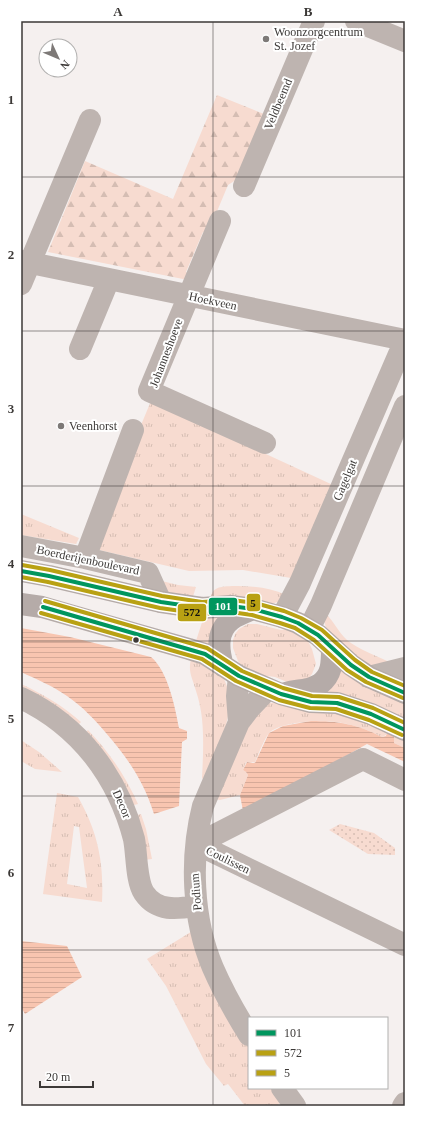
<svg xmlns="http://www.w3.org/2000/svg" width="426" height="1127" font-family="Georgia,serif">
<style>
.grass{fill:url(#grass-tufts);fill-rule:evenodd}
.forest{fill:url(#forest-firs)}
.garden{fill:url(#garden-dots)}
.water{fill:url(#water-rules)}
.lines{fill:none;stroke-linecap:round;stroke-linejoin:round}
.minor{stroke:#beb4b0;stroke-width:22}
.major{stroke:#b5aba8;stroke-width:22}
.bus-1-casing{stroke:#fff;stroke-width:7}
.bus-2-casing{stroke:#fff;stroke-width:7}
.bus-3-casing{stroke:#fff;stroke-width:7}
.bus-1{stroke:#00965e;stroke-width:4}
.bus-2{stroke:#b9a113;stroke-width:4}
.bus-3{stroke:#b9a113;stroke-width:4}
.grid{fill:none;stroke:#3c3937;stroke-width:1;stroke-opacity:0.55}
.poi-dot{fill:#7d7977;stroke:#fff;stroke-width:1.5}
.bus-dot{fill:#3c3937;stroke:#fff;stroke-width:1.5}
.labels{text-anchor:middle;dominant-baseline:central;stroke-width:4;stroke-linejoin:round;paint-order:stroke}
.poi-label{font-size:12px;fill:#3c3937;stroke:#fff;text-anchor:start}
.street-label{font-size:12px;fill:#3c3937;stroke:#fff}
.line-badge{stroke:#fff;stroke-width:1.5}
.badge-label{font-size:11px;text-anchor:middle;font-weight:bold;fill:#fff}
.pale-badge-label{font-size:11px;text-anchor:middle;font-weight:bold;fill:#111}
.neatline{fill:none;stroke:#3c3937;stroke-width:1.5}
.grid-label{font-size:13px;text-anchor:middle;font-weight:bold;fill:#3c3937}
</style>
<defs>
<pattern id="grass-tufts" width="24" height="20" patternUnits="userSpaceOnUse"><rect width="24" height="20" fill="#f7dbd0"/><path d="M3 7l-1-3M5 7V3M7 7l1-3M15 17l-1-3M17 17v-4M19 17l1-3" fill="none" stroke="#d5bdb3"/></pattern>
<pattern id="forest-firs" width="22" height="20" patternUnits="userSpaceOnUse"><rect width="22" height="20" fill="#f7dbd0"/><path d="M5 1l3.5 6h-7zM16 11l3.5 6h-7z" fill="#d5bdb3"/></pattern>
<pattern id="garden-dots" width="8" height="8" patternUnits="userSpaceOnUse"><rect width="8" height="8" fill="#f7dbd0"/><path d="M2 2h.1M6 6h.1" fill="none" stroke="#d5bdb3" stroke-width="1.8" stroke-linecap="round"/></pattern>
<pattern id="water-rules" width="6" height="5" patternUnits="userSpaceOnUse"><rect width="6" height="5" fill="#f8c5b0"/><path d="M0 2.5h6" fill="none" stroke="#d6aa98"/></pattern>
</defs>
<rect width="100%" height="100%" fill="#f5f0ef"/>
<!-- grass -->
<path class="grass" d="M151 401 333 485 291 578 243 570 189 571 95 549 114 490Z
M21 514 79 538 76 544 21 535Z
M158 580 178 585 196 587 191 603 169 598Z
M232 586C251 586 269 587 286 595L281 601 271 604 209 603C212 587 217 587 232 586Z
M222 612 212 647 195 644 205 613Z
M325 613C334 621 338 632 347 640 357 649 380 657 393 664L373 670 328 635 324 621Z
M248 624H257L281 630 291 629 308 641 312 649 316 664 312 674 307 680 287 682 275 677 268 676 260 677 244 669 238 661 233 648V640L235 634 239 629Z
M192 655 223 676 228 689V716L225 730 203 779 202 778C203 758 204 739 202 719 201 709 199 700 196 691 192 676 187 672 192 655Z
M338 665 405 698V724L317 693Z
M21 684C43 694 63 706 81 722L75 728 21 692Z
M277 702 319 708 405 735V748L394 743 393 738 387 733 386 735 382 737C354 722 327 718 296 723 288 724 276 727 270 732 266 735 257 757 255 763L253 762 251 763 246 762 243 770 246 772 248 775 240 795 220 800 215 799 250 722 263 706 270 703Z
M88 730C109 752 125 775 138 804L130 806 83 735Z
M21 740 39 752 62 772 35 769 21 761Z
M57 793 78 797C98 832 104 863 102 902L43 894ZM74 826 79 827 87 888 67 884Z
M141 814 146 829 152 859 144 860 134 816Z
M194 930 243 1039 249 1048V1088H275L284 1100 276 1106H245L228 1084 224 1086 206 1064 166 986 147 959Z"/>
<!-- forest -->
<path class="forest" d="M217 95 269 116 245 174 228 185 208 233 203 232 186 272 191 275 188 280 48 252 85 161 173 199Z"/>
<!-- garden -->
<path class="garden" d="M340 824 374 833 395 848V855L368 854 329 830Z"/>
<!-- water -->
<path class="water" d="M21 628 70 637 151 657C168 671 175 707 179 728L187 731V739L182 742 179 806 154 814C144 782 128 758 106 733 94 719 83 707 67 696 53 686 36 679 21 672Z
M311 721C338 721 357 724 382 737L386 736 387 733 394 736V743L405 748V762L367 744 294 785 243 811 240 795 248 775 246 772 243 770 247 762 251 763H255L269 733 283 726Z
M21 941 67 946 82 977 25 1014 21 1007Z"/>
<g class="lines">
<!-- minor -->
<path class="minor" d="M356 21 405 41
M244 186 314 21
M220 221 149 391 265 443
M21 261 405 340
M21 284 90 120
M80 349 109 279
M21 546 85 558 148 573 161 602
M85 558 133 430
M282 617 300 583 405 340
M309 629 321 605 405 406
M239 676 237 696 239 722 249 709 268 689
M369 677 405 668
M21 698C80 726 118 777 134 839 137 854 136 881 144 893 157 912 177 909 196 906
M239 722 203 806C190 857 192 919 213 968 223 991 236 1014 249 1035
M197 844 363 759 405 780
M197 844 405 945
M282 1088 295 1106
M403 1106 405 1103"/>
<!-- major -->
<path class="major" d="M21 571 49 576 161 602 202 608 231 606 253 609 282 617 298 623 318 635 351 665 369 677 405 693
M21 604 42 607 136 634 189 649 205 654 239 676 281 694 311 702 337 703 371 714 405 730
M223 666C218 649 216 631 232 619 238 615 246 612 253 609
M286 693C295 690 300 691 308 689 313 688 316 686 320 684 332 675 332 663 332 649"/>
<!-- bus-1 casing -->
<g class="bus-1-casing">
<path id="bus-1" d="M21 571 49 576 161 602 202 608 231 606 253 609 282 617 298 623 318 635 351 665 369 677 405 693
M43 607 205 654 239 676 281 694 311 702 337 703 371 714 405 730"/>
</g>
<!-- bus-2 casing -->
<g class="bus-2-casing">
<path id="bus-2" d="M21 577 48 582 160 608 202 614 231 612 252 615 280 623 295 628 314 640 347 670 366 682 403 698
M41 613 202 659 236 681 279 700 310 708 336 709 369 720 402 735"/>
</g>
<!-- bus-3 casing -->
<g class="bus-3-casing">
<path id="bus-3" d="M22 565 50 570 162 596 202 602 232 600 255 603 284 611 301 618 322 630 355 660 372 672 405 686
M45 601 207 648 242 671 283 688 312 696 339 697 373 708 405 723"/>
</g>
<!-- bus-1 -->
<use href="#bus-1" class="bus-1"/>
<!-- bus-2 -->
<use href="#bus-2" class="bus-2"/>
<!-- bus-3 -->
<use href="#bus-3" class="bus-3"/>
</g>
<!-- grid -->
<path class="grid" d="M213 21V1106M21 177H405M21 331H405M21 486H405M21 641H405M21 796H405M21 950H405"/>
<!-- markers -->
<g class="poi-dot">
<circle cx="266" cy="39" r="4"/>
<circle cx="61" cy="426" r="4"/>
</g>
<circle class="bus-dot" cx="136" cy="640" r="3.5"/>
<g class="labels">
<!-- poi labels -->
<g class="poi-label">
<text x="274" y="32">Woonzorgcentrum<tspan x="274" dy="14">St. Jozef</tspan></text>
<text x="69" y="426">Veenhorst</text>
</g>
<!-- street labels -->
<g class="street-label">
<text transform="translate(278 104) rotate(-67)">Veldbeemd</text>
<text transform="translate(213 301) rotate(12)">Hoekveen</text>
<text transform="translate(166 353) rotate(-69)">Johanneshoeve</text>
<text transform="translate(345 480) rotate(-67)">Gagelgat</text>
<text transform="translate(88 560) rotate(12)">Boerderijenboulevard</text>
<text transform="translate(122 804) rotate(67)">Decor</text>
<text transform="translate(228 860) rotate(26)">Coulissen</text>
<text transform="translate(196 892) rotate(-95)">Podium</text>
</g>
</g>
<g class="line-badge">
<rect x="246" y="593" width="15" height="19" rx="4" fill="#b9a113"/>
<rect x="208" y="597" width="30" height="19" rx="4" fill="#00965e"/>
<rect x="177" y="603" width="30" height="19" rx="4" fill="#b9a113"/>
</g>
<g class="badge-label">
<text x="223" y="610">101</text>
</g>
<g class="pale-badge-label">
<text x="253" y="607">5</text>
<text x="192" y="616">572</text>
</g>
<!-- border -->
<rect width="426" height="1127" fill="none" stroke="#ffffff" stroke-width="44"/>
<!-- legend -->
<rect x="248" y="1017" width="140" height="72" fill="#ffffff" stroke="#b1b0af"/>
<rect x="256" y="1030" width="20" height="6" fill="#00965e" stroke="#b1b0af"/>
<text x="284" y="1037" font-size="12" fill="#3c3937">101</text>
<rect x="256" y="1050" width="20" height="6" fill="#b9a113" stroke="#b1b0af"/>
<text x="284" y="1057" font-size="12" fill="#3c3937">572</text>
<rect x="256" y="1070" width="20" height="6" fill="#b9a113" stroke="#b1b0af"/>
<text x="284" y="1077" font-size="12" fill="#3c3937">5</text>
<!-- north arrow -->
<g transform="translate(58 58) rotate(134)"><circle r="19" fill="#ffffff" stroke="#b1b0af"/>
<path d="M0-3L7 15L0 10L-7 15Z" fill="#7d7977"/>
<text y="-6" font-size="11" font-weight="bold" text-anchor="middle" fill="#3c3937">N</text>
</g>
<!-- scale -->
<path d="M40 1081v6h53v-6" fill="none" stroke="#3c3937" stroke-width="2"/>
<text x="46" y="1081" font-size="12" fill="#3c3937" stroke="#ffffff" stroke-width="3" paint-order="stroke">20 m</text>
<rect x="22" y="22" width="382" height="1083" class="neatline"/>
<g class="grid-label">
<text x="118" y="16">A</text>
<text x="308" y="16">B</text>
<text x="11" y="104">1</text>
<text x="11" y="259">2</text>
<text x="11" y="413">3</text>
<text x="11" y="568">4</text>
<text x="11" y="723">5</text>
<text x="11" y="877">6</text>
<text x="11" y="1032">7</text>
</g>
</svg>
